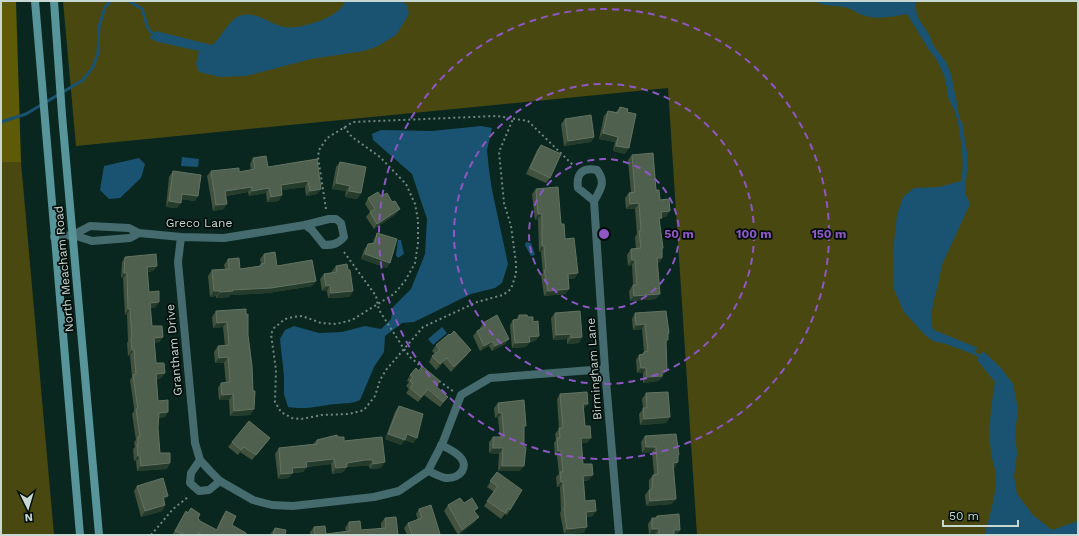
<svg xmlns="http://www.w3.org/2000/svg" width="1079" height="536" font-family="'Work Sans',sans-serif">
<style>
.green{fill:#4a4811}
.forest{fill:#5e5a07}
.water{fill:#1a5371}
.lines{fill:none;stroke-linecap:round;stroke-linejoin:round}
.stream{stroke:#1a5371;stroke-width:3}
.path{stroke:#718780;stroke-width:2;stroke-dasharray:2 3;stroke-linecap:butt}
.street{stroke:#466b6e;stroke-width:8}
.secondary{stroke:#57959b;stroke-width:8}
.wall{fill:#42523e}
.shaded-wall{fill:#253b2b}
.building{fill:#50604e;stroke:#637362}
.ring{fill:none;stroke:#8e57c4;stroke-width:2;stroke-dasharray:7 5}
.labels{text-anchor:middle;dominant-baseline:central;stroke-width:3.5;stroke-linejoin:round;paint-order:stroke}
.street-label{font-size:12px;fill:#c7d7d1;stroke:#030d0a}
.centre{fill:#8e57c4;stroke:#030d0a;stroke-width:2}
.ring-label{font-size:12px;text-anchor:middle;font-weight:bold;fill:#8e57c4;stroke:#030d0a;stroke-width:3.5;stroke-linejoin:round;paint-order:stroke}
</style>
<rect width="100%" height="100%" fill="#09271f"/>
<!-- green -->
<path class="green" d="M63 1H1078V535H697L668 88 76 146Z
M1 162H21L54 535H1Z"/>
<!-- forest -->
<path class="forest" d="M1 1H16L21 162H1Z"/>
<!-- water -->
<path class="water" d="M345 1H401L407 5 409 14 396 35 378 46 364 51 311 59 246 76 220 77 199 72 196 64 199 51 158 42 149 38 156 31 212 45C223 37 229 17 243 15 257 12 270 24 284 27 299 30 342 17 345 1Z
M814 1H915L917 16 930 36 933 45 946 62 951 74 958 108 954 110 947 95V76L943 67 929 50 907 14C895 16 882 19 870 17 861 16 853 9 844 7 832 5 826 7 814 1Z
M962 121 968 159 965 193 970 204 941 267C941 282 925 319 934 330L978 348 973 354 946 344 933 341 925 335 904 312 893 287 894 242 897 215 903 197 914 188 939 187 961 181C965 161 961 142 958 122Z
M481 126 492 128 487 150 489 170 492 190 508 264 502 283 495 288 471 294 414 322 402 323 385 336 384 352 374 367 360 400C352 404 345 403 336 404 317 406 307 410 288 407L284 394V376L280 339 285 330 294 326 319 333 342 332 365 326 381 329 391 319 393 307 411 289 425 254 427 219 412 174 373 140 372 134 381 130 432 131Z
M182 157 199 159 198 167 181 166Z
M139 158 145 164 141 178 120 198 109 199 100 190 104 166Z
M398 240H401L404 254 398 258 396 255Z
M526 242 531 243 535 255 531 256 525 245Z
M442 327 447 333 433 345 428 339Z
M983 351 1001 368 1013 384 1016 398 1018 411 1015 431 1017 454 1014 476 1017 494 1033 515 1052 530 1078 521V535H985C989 516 997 494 996 474 995 467 992 460 991 453 988 429 991 405 995 382L977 360Z"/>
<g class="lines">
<!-- stream -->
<path class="stream" d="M129 1 142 9C146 18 145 28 153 34
M938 59 946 76 947 85
M955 107 960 124
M1 122 26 114 83 80 93 67 98 53 99 27 105 7 111 1
M970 351 981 357"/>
<!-- path -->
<path class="path" d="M344 127 352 137 380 157 406 184 415 204 418 220V243L415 263 405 281 394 294 352 320 336 324 321 323 302 316 293 317 285 319 274 328 271 334 276 370 275 402 281 412 292 418 301 419 322 415 349 414 364 410 375 396 380 380 386 370 423 327 477 302 503 295 511 289 516 274V263L511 226 504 203 499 152 513 119
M326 209 318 157 319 150 327 138 353 122 497 116 528 121 573 165
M344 252 376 296 379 310 404 349 410 357 423 368
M439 381 453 391
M151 535 173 509 188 497"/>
<!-- street -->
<path class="street" d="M594 201 578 188C576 174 582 167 597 170 606 182 601 189 594 201L605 369 619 535
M139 233 181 237 224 238 305 225 329 219H336L341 223 344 237C338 244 333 245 324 245L312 230 305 225
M54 237 73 235 90 226 129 228 139 233 130 238 92 241 73 235
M181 237 178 262 195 443 200 460 210 471 220 481 253 500 272 505 293 506 374 497 399 491 428 471 443 442 461 395 490 378 605 369
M200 460 191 473 190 483 199 491 209 490 220 481
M428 471C434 473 440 477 446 478 460 479 471 466 458 455 454 451 447 448 441 445"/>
<!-- secondary -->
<path class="secondary" d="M35 1 80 535
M54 1 62 115 99 535"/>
</g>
<!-- wall -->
<path class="wall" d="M620 107 627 112 625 154 613 151 615 142 599 139 604 116 608 111 616 112Z
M565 119 594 137 591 142 564 146 561 124Z
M541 145 550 178 546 183 526 174 537 150Z
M632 155 656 190 666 217H662L659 221 663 248 662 250V258L659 263H658L656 299 630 301 629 291 633 285 632 265 628 266 627 255 631 249H636L635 237 637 234 635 209H626L625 198 629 193 631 192 628 160Z
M253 158 268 167 317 159 321 189 317 194 306 196 305 187 282 190 279 201 267 202 266 193 249 196 248 192 226 196 224 209 213 211 207 176 211 171 239 172 251 170 250 164Z
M340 162 361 193 357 199 345 197 346 191 332 189 336 167Z
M173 171 198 196 195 201 181 199 177 208 166 207 169 177Z
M536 189 561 224 565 239 578 273 574 279H568L569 289 565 294 544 296 541 275 543 273 541 252H539L538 219 535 220 532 194Z
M381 196 396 214 374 229 366 217 370 212 365 204 368 198Z
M377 233 387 268 361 259 364 250 368 244H372L374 239Z
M264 254 277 266 316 281 312 286 268 293 230 295 229 297 216 298V296L210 297 208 276 212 270 225 269 224 265 228 259 240 269 259 266 261 264 260 259Z
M125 257 157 266 153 271 147 272 149 292 156 307 150 308 152 326 163 337 159 342 154 343 156 363 165 373 161 378 156 379 158 401 165 417 158 418V428L160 453 167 469 137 471 136 461H134L133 449 135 447 134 442 136 440 132 414 134 411V408L130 380 132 377 130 355 128 356 127 343 128 341 127 314 125 315 123 278H121L122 262Z
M336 266 348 270 353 291 349 297 328 298 327 291H322L320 279 324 274 332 273V271Z
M216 311 248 335 254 409 250 415 230 416 229 400H219L218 388 221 383H226L224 363H215L214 352 218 346H225L223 327 213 328 212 317Z
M555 313 582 337 579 343 567 344V339L553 340 551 318Z
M635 313 669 333 668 335 666 343 663 376 658 381 643 383V373H637L636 360 639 355 642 354 644 352 642 329 633 330 632 319Z
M519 315 528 317 533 322 539 336 535 341 530 342 526 347 512 348 510 325 513 320H516Z
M483 323 509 339 505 344 492 351 489 346 480 351 473 336 477 331 480 329V328Z
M436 345 467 355 451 372 443 363 436 370 429 362 432 356 435 354 432 351Z
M410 375 436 387 448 397 440 407 424 395 418 402 406 393 409 389 406 386 409 382 407 381Z
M646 393 670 417 666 423 640 425 639 414 643 409 642 399Z
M560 394 584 409 585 426 591 438 587 443H581L583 464 589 480 584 481 585 501 593 516 587 517 584 533 564 534 560 513 561 511 560 487H557L556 477 559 474 557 456H555L554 443 556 440 555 434 559 429 557 399Z
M498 403 524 429 520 471H498L499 454 489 453V442L493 437H500L498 418H495L494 408Z
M399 406 417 438 413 443 405 440 401 445 385 439 395 412Z
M645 436 678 458V462L674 468 672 504 646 506 645 495 649 490V480L653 475H654L652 452 642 453 641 442Z
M338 437 344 441 382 437 381 468 370 469 369 466H361L347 467 343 472 332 474 331 464 307 467 303 472 292 473 289 478 278 479 275 454 279 448 313 444 317 440Z
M270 438 252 460 240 452 238 455 228 447 232 442Z
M497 472 510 510 507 515 505 514 501 519 484 506 494 492 487 487Z
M137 486 164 501 165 505 162 511 141 517 134 491Z
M464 503 475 512V522L458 535 444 511 448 505Z
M191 508 200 521 216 530 222 517 226 511 232 525 246 535H172L183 517 186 511 188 512Z
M419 509 440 534V535H407L404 528 408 523 418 520 416 514Z
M657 516 680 530 677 535H649L648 524 652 518H655Z
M385 518 398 535H310V532L314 527 326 534 346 531 345 528 349 522 361 530 381 529V523Z
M275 528 285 535H270L271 533Z"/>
<!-- shaded-wall -->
<path class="shaded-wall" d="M603 133 618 137 615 142 599 139Z
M594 137 591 142 564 146 568 141Z
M616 146 629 148 625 154 613 151Z
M308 181 305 187 277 191 281 185Z
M336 183 350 186 346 191 332 189Z
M252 187 248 192 222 196 225 191Z
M269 188 266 193 249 196 252 191Z
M321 189 317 194 306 196 310 191Z
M349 191 361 193 357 199 345 197Z
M182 194 198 196 195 201 178 199Z
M282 195 279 201 267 202 271 197Z
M169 201 181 203 177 208 166 207Z
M639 203 635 209H626L630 204Z
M227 204 224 209 213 211 216 205Z
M400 209 396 214 374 229 377 224Z
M670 211 666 217H657L661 212Z
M538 214H542L538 219 535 220Z
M542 246H544L541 252H539Z
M365 254 390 263 387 268 361 259Z
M657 258H662L659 263 654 264Z
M632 260H635L632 265 628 266Z
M157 266 153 271 143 272 147 267Z
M124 273H127L123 278H121Z
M578 273 574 279H564L568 274Z
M316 281 312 286 268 293 230 295 229 297 216 298 220 292 232 290Z
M330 285 327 291H322L326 286Z
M569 289 565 294 544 296 548 291Z
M214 291H220L216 296 210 297Z
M353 291 349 297 328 298 331 293Z
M660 294 656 299 630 301 634 296Z
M159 302 156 307 146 308 150 303Z
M128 309H130L127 314 125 315Z
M227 322 223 327 213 328 217 323Z
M645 324 642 329 633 330 636 325Z
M571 334 567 339 553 340 556 335Z
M539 336 535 341 530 342 526 347 512 348 515 343 529 337Z
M163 337 159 342 150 343 154 338Z
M582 337 579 343 567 344 571 338Z
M509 339 505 344 492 351 495 346Z
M493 341 489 346 480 351 484 346Z
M132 350H134L130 355 128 356Z
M471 350 467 355 451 372 454 367Z
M228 357 224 363H215L219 358Z
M447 358 443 363 436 370 440 364Z
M641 368H646L643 373H637Z
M667 371 658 381 643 383 647 377 662 372Z
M165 373 161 378 152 379 156 374Z
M233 394 229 400H219L222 395Z
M583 404H588L584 409H580Z
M254 409 250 415 230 416 234 411Z
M168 412 165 417 155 418 159 413Z
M499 413H502L498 418H495Z
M670 417 666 423 640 425 644 419Z
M388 434H407L417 438 413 443 405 440 401 445 385 439Z
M581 438H591L587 443 577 444Z
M646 447H656L652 452 642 453Z
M493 448H503L499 454 489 453Z
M558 451H561L557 456H555Z
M138 456H140L136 461H134Z
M334 459 331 464 307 467 303 472 292 473 289 478 278 479 281 474 306 462Z
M365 460H373L369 466H361L347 467 343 472 332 474 336 468 347 463Z
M385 462 381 468 370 469 373 464Z
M678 462 674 468H670L673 463Z
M170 463 167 469 137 471 141 466Z
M502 466H524L520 471H498Z
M593 475 589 480 580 481 583 476Z
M561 482H563L560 487H557Z
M168 496 164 501 163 497Z
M676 499 672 504 646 506 650 501Z
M165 505 162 511 141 517 145 511Z
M596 511 593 516 582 517 586 512Z
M479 517 475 522 458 535 462 530Z
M587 527 584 533 564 534 567 529Z
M652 529H659L655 534 649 535Z
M674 530H680L677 535H671Z"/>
<!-- building -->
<path class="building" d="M620 107 628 109 627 112 636 114 629 148 616 146 618 137 603 133 608 111 618 113Z
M591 115 594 137 568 141 565 119Z
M541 145 561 154 550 178 530 168Z
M653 153 656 190H659L660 200 669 199 670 211 661 212 662 218H659L663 248H662V258H657L660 294 634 296 633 285H637L635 260H632L631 249 641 248 639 231H641L639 203 630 204 629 193 635 192 632 155Z
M266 156 268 167 317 159 321 189 310 191 308 181 281 185 282 195 271 197 269 188 252 191V187L225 191 227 204 216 205 211 171 239 168V172L255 169 253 158Z
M340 162 366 167 361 193 349 191 350 186 336 183Z
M173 171 201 175 198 196 182 194 181 203 169 201Z
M558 187 561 224H564L565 239 574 238 578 273 568 274 569 289 548 291 544 270H546L544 246H542V214H538L536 189Z
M378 192 381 196 387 193 392 202 395 201 400 209 377 224 370 212 375 209 368 198Z
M377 233 397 239 390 263 365 254 368 244 375 243Z
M275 252 277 266 312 260 316 281 271 288 232 290 233 291 220 292V291H214L212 270 229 269 228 259 239 258 240 269 261 266V264L265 263 264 254Z
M156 254 157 266 147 267 149 292 159 291V302L150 303 152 326H162L163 337 154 338 156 363H164L165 373 156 374 158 401 168 400V412L159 413 158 428 160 453H170V463L141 466 140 456H138L137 444H138V437H140L136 409 138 408 137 403 133 375 136 374 134 350H132L131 338H132L130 309H128L127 273H124L125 257Z
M347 264 348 270H350L353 291 331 293 330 285 326 286 324 274 337 272 336 266Z
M246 309V315L248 314V335L252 366 253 391H255L254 409 234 411 233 394 222 395 221 383 230 382 228 357 219 358 218 346 229 345 227 322 217 323 216 311Z
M580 311 582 337 571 338V334L556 335 555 313Z
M666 311 669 333H668V340H666L667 371 662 372V376L647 377 646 368H641L639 355 644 354V352L648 351 645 324 636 325 635 313Z
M497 315 509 339 495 346 493 341 484 346 477 331 485 327 483 323Z
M519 315H527L528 317H533V322L538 321 539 336 529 337 530 342 515 343 513 320 519 319Z
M454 331 471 350 454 367 447 358 440 364 432 356 440 350 436 345 449 334 450 335Z
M422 366 440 381 436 386 448 397 443 402 428 389 421 397 410 388 413 384 410 381 413 377 410 375 416 368 419 371Z
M587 392 588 404H583L585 426H590L591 438H581L583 464H592L593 475 583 476 585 501 595 500 596 511 586 512 587 527 567 529 564 508H565L563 482H561L560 472H563L561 451H558L557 438H560L559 428H563L560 394Z
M668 392 670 417 644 419 643 408H647L646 393Z
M524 400 526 426H524V447H526L524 466H502L503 448H493V437H504L502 413H499L498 403Z
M399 406 423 414 417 438 407 434 405 440 388 434Z
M249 421 270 438 256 455 244 447 241 450 232 442Z
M676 434 679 455H678V462L673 463 676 499 650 501 649 490H652L653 475 658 474 656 447H646L645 436Z
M337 435 338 437H344V441L382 437 385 462 373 464V460H365L347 463V467L336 468 334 459 306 462 307 467 292 468 293 473 281 474 279 448 317 444V440Z
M497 472 522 490 510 510 508 508 505 513 487 501 498 486 490 481Z
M163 478 168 496 163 497 165 505 145 511 137 486Z
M460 498 464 503 472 498 478 508 474 511 479 517 462 530 448 505Z
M431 505 440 534 438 535H412L408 523 422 518 419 509Z
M191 508 200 514 198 518 200 521 217 530 226 511 236 516 232 525 246 533V535H202L199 533 198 535H185L175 531 186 511 188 513Z
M679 514 680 530H674V535H659V529H652V518H657V516Z
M396 517 398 535H315L314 527 325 526 326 534 350 531 349 522 360 521 361 530 386 528 385 518Z
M275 528 286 530 285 535H273Z"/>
<!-- distance rings -->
<g class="ring">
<circle cx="604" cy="234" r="75"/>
<circle cx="604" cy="234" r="150"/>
<circle cx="604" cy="234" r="225"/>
</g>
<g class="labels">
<!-- street labels -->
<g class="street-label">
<text x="199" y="223">Greco Lane</text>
<text transform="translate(64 269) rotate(-95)">North Meacham Road</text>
<text transform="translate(174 350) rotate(-95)">Grantham Drive</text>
<text transform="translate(594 369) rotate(-94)">Birmingham Lane</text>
</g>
</g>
<circle cx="604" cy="234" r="6" class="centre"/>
<g class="ring-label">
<text x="679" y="238">50 m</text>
<text x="754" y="238">100 m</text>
<text x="829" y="238">150 m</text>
</g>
<!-- border -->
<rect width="1079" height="536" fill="none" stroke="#c7d7d1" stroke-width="4"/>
<!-- north arrow -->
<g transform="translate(28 508) rotate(175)" stroke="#030d0a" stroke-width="3" paint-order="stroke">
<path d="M0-3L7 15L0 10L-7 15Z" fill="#c7d7d1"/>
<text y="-6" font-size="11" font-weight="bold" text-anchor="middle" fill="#c7d7d1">N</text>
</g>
<!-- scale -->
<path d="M943 520v6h75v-6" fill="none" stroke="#c7d7d1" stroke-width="2"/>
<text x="949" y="520" font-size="12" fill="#c7d7d1" stroke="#030d0a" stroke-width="3" paint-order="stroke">50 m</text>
</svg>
